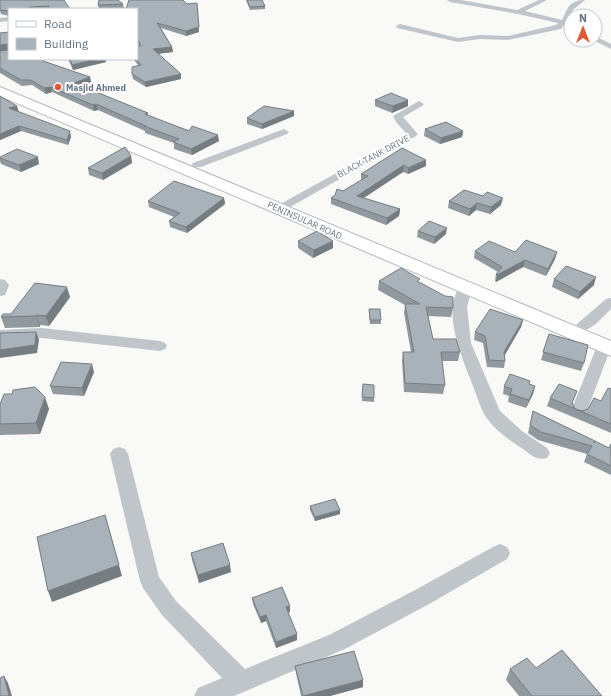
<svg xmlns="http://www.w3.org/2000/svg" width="611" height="696" font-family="'IBM Plex Sans',sans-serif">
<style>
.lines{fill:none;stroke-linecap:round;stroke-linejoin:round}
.primary-casing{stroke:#b4b9bd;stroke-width:2}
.minor{fill:#c0c5c9;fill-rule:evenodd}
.primary{fill:#fff;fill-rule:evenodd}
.wall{fill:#91999e}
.shaded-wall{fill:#767d81}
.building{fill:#a9b2b8;stroke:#767d81}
.poi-dot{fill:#de5b31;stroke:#fff;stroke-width:1.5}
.labels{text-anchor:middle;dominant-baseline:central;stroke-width:4;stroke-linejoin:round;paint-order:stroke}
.far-poi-label{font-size:9px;font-weight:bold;fill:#657481;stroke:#fff;text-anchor:start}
.far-street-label{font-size:9px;fill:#657481;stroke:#fff}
</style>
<rect width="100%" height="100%" fill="#f9f9f7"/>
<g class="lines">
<!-- primary casing -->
<g class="primary-casing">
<path id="primary" d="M0 87 611 341V356L0 96Z"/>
</g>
<!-- minor -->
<path class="minor" d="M447 0H461L517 10 539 0H547L525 11 562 20C568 8 569 0 585 0L573 10 569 25H564L561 29 508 40 480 39 458 42 397 28 396 26 400 24 458 38 480 35 508 36 556 25 558 23 518 14 450 2Z
M9 17V21L0 22V18Z
M595 36 611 44V49L593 40H595Z
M419 101 424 104 422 106 403 117 416 132 418 134 416 136 283 211H275L273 209 275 207 407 134 396 122 393 116Z
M284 129 289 132 287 134 201 167H193L192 165 193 163Z
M0 279 5 280 9 285 5 295 0 296Z
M465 285 470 286 472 289 467 307 471 343 500 411 522 431 547 448 550 453 547 458C537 461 531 455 523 449 510 441 495 430 486 417 480 408 477 396 473 386 463 359 441 313 460 286Z
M611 298V309C602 317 590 334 577 330L575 327 577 324 606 299Z
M42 328 160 341 165 343 167 346 165 349 160 351 42 338 0 340V330Z
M604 341 609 343 611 347 587 411 585 415 579 417 573 415 571 411 597 346 599 343Z
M119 447 125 449 128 454 159 577 176 601 245 669 329 635 417 589 493 547 500 544 507 547 510 553 507 559 431 603 345 649 234 696H194L198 688 222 678 162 615 143 588 140 581 110 454 113 449Z"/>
<!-- primary -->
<use href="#primary" class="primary"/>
</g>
<!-- wall -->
<path class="wall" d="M0 0 70 9H9V16L1 14 0 11Z
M246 0H262L265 6V9L250 10Z
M123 4 124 8 99 9 98 5Z
M137 9 199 32 186 36 161 28 172 47 173 52 158 54 181 79 146 87 133 79 132 74 138 65 133 59H137L139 46 137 41Z
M0 33 43 61 90 77 91 82 82 86 148 113V116L219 141 192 155 174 149V143L145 133V131L98 110 94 111 52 92 46 94 32 85 22 86 0 73V51L9 50 0 51Z
M68 59H106V62L73 70Z
M0 96 19 112H18L71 137 68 145 21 131 0 140Z
M375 100 408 106 392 113 375 106Z
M294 111V116L262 129 247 124V118Z
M425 129 463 131 462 137 440 144 424 136Z
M402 148 426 166 408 174 403 172 364 198 400 209 399 216 386 225 331 204V198L361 180V174Z
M131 156 132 163 103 180 89 175 88 168Z
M0 157 39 164 21 172 1 164 0 161Z
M464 190 501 205 490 214 476 210 469 216 448 208 449 201Z
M224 198 225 204 187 233 170 227 169 221 174 217 149 207 148 201Z
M418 231 446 234 434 244 417 237Z
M298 241 333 248 313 258 298 248Z
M475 251 515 252H557L555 259 546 276 523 267 496 282 495 281 496 274 498 272 474 258Z
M554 279 594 285 578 299 552 287Z
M379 281 419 283 453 308 451 317 428 316 433 339 460 352 458 361H442L445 385 443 394 404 392 402 361 403 352H411L404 313 405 305 378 290Z
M70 297 49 326 40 325V327L5 328 1 317 11 314Z
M369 309 381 320V324H370L369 313Z
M523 320 521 327 504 356 505 361 504 368 487 367 483 343 474 340 475 332Z
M549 334 584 363 581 371 541 360Z
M94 372 84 396 53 394 50 386Z
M363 384 374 398V402L362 401Z
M504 386H535L533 394 526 408 508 402 509 396 503 394Z
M611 389V433L547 406 550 398 573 403 575 409 582 411 588 409 601 401Z
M0 404 49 409 40 434 0 435Z
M533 411 609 448 611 444V475L584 462 587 454 538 440 528 433Z
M310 506 340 514 315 521 310 510Z
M191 553 231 572 199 583 192 560Z
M252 598 290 606V612L288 613 297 640 276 648 266 621 261 623 253 604Z
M295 666 363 680V687L330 696H301L296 673Z
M536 668 602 696H519L506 680 510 669Z"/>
<!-- shaded-wall -->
<path class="shaded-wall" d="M197 3 199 32 186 36V31Z
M9 44V49L0 51V45Z
M172 47 173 52 154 54 153 49Z
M97 59H106V62L73 70 72 65Z
M181 74V79L146 87 145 82Z
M90 77 91 82 75 88 74 83Z
M51 87 52 92 46 94 44 88Z
M408 100V106L392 113 393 106Z
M96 104 98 110 94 111 93 105Z
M17 106 19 112 11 114 9 108Z
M294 111V116L262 129V124Z
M19 126 21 131 0 140V134Z
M70 131 71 137 68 145 67 140Z
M463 131 462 137 440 144 441 138Z
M218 135 219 141 192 155 191 149Z
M131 156 132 163 103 180 102 173Z
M38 157 39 164 21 172 19 165Z
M426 160V166L408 174V168Z
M404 165 403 172 357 202V196Z
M224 198 225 204 187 233 186 227Z
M503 198 501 205 490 214 491 207Z
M477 203 476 210 469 216 470 209Z
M400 209 399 216 386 225 387 218Z
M447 228 446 234 434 244 435 237Z
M333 241V248L313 258 314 250Z
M557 252 555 259 546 276 548 269Z
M525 260 523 267 496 282 497 275Z
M596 277 594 285 578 299 580 292Z
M67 287 70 297 49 326 46 316Z
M36 315 40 325V327L36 316Z
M523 320 521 327 502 360 504 352Z
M36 332 39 340 37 353 0 358V350Z
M92 364 94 372 84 396 82 388Z
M535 386 533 394 526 408 529 400Z
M45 397 49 409 40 434 36 423Z
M340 510V514L315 521V517Z
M105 515 122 576 52 602 48 591Z
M230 565 231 572 199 583 198 575Z
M290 606V612L286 613V607Z
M266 615V621L261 623 260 617Z
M297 634V640L276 648V642Z
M4 676 8 683 12 696H9Z
M363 680V687L330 696H304Z"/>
<!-- building -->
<path class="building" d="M0 0H64L70 9H49V6L30 7 29 9H9V17V11L0 10Z
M99 0H118L123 4 98 5Z
M129 0H183L187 4 197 3 199 27 186 31 157 23 172 47 153 49 181 74 145 82 132 74V67L141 65 136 59H137V46H141L137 38V9H126Z
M247 0H262L265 6 250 7Z
M9 32V59H42L43 61 90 77 74 83 148 113 145 114 189 131 192 126 218 135 191 149 173 142 179 139 144 126H146L96 104 93 105 51 87 44 88 31 80H21L0 68V51L9 50V44L0 45V33Z
M70 59H97L72 65Z
M391 93 408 100 393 106 375 100Z
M0 96 17 106 9 108 70 131 67 140 19 126 0 134Z
M264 106 294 111 262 124 247 118Z
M446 122 463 131 441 138 425 129Z
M125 147 131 156 102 173 88 168Z
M402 148 426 160 408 168 404 165 357 196 400 209 387 218 331 198 335 195 337 189 343 191 368 176 361 174Z
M17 149 38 157 19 165 0 158V157Z
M174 181 224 198 186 227 169 221 180 213 148 201Z
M464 190 483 196 487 192 503 198 491 207 477 203 470 209 449 201Z
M429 221 447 228 435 237 418 231Z
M317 231 333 241 314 250 298 241Z
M526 240 557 252 548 269 525 260 497 275 496 274 502 267 475 251 489 241 515 252Z
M566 266 596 277 580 292 554 279Z
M401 268 420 279 417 281 445 296 453 297V308L426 307 433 339H456L460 352H441L445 385 405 383 403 352H414L405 304H420L379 281Z
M35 283 67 287 46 316 36 315V316L1 317 3 314H11Z
M369 309H380L381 320H370Z
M490 309 523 320 504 352 505 361 489 360 485 336 475 332Z
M36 332 35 345 0 350V333Z
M549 334 588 345 584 363 543 352Z
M61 362 92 364 82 388 50 386Z
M510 374 530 381 529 384 535 386 529 400 510 394 512 389 504 386Z
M363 384 374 385V398L362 397Z
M559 384 577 391 572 403 575 409 582 411 588 409 594 398 601 401 608 388 611 389V424L550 398Z
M35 387 45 397 36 423 0 424V404L4 394H12L13 390Z
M533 411 595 441 594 443 595 441 609 448 611 444V466L587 454 592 446 541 432 530 425Z
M335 499 340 510 315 517 310 506Z
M105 515 119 565 48 591 37 537Z
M223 543 230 565 198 575 191 553Z
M282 587 290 606 286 607 297 634 276 642 266 615 260 617 252 598Z
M562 650 602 696H532L510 669 527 658 536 668Z
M354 651 363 680 303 696 295 666Z
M4 676 9 696H0V678Z"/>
<!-- markers -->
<circle class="poi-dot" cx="58" cy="87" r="4"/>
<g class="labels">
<!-- far-poi labels -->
<g class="far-poi-label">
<text x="66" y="87">Masjid Ahmed</text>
</g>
<!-- far-street labels -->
<g class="far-street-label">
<text transform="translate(373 156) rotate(-28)">BLACK TANK DRIVE</text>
<text transform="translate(305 220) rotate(24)">PENINSULAR ROAD</text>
</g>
</g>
<!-- legend -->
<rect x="8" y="8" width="130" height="52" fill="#ffffff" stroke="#c1c7cd"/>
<rect x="16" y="21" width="20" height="6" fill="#ffffff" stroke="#c1c7cd"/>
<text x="44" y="28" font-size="12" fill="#657481">Road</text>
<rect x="16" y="38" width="20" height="12" fill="#a9b2b8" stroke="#c1c7cd"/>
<text x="44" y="48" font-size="12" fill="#657481">Building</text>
<!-- north arrow -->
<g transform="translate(583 28)"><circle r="19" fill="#ffffff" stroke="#c1c7cd"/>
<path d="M0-3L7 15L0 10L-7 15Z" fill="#de5b31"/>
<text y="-6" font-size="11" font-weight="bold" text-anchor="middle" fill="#657481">N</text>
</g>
</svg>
